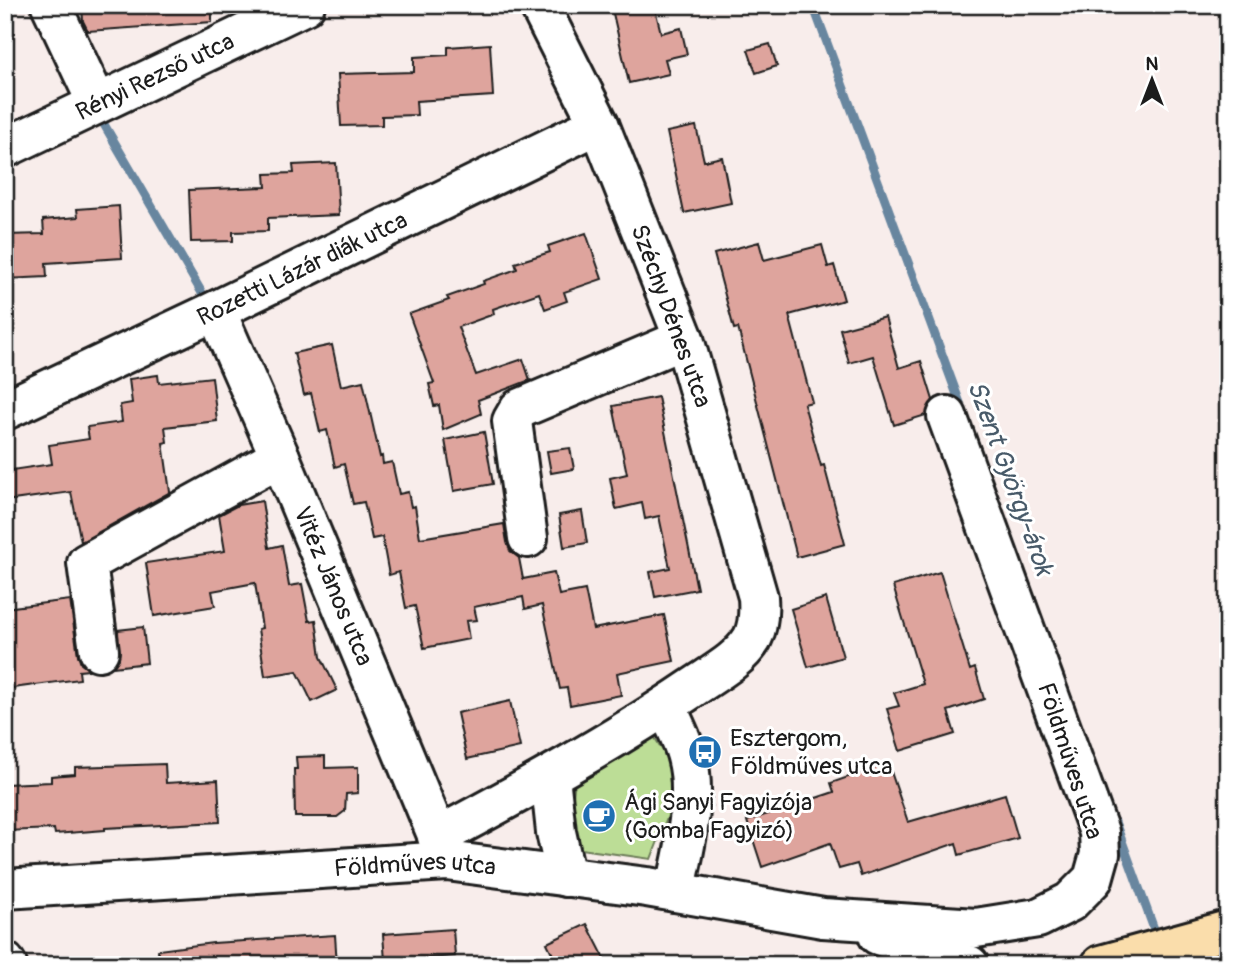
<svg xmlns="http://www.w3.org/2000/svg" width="1233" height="970" font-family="Pangolin,sans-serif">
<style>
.green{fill:#bcdd96;stroke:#6c7c59;stroke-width:2}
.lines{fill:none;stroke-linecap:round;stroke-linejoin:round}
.stream{stroke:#67869f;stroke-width:9}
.building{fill:#dea49d;stroke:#1c1c1c;stroke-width:2}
.minor-casing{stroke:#1c1c1c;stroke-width:44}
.major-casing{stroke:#1c1c1c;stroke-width:44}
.minor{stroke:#fff;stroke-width:38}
.major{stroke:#faddab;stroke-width:38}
.labels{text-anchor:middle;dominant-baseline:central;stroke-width:6;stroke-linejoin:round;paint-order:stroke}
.street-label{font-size:24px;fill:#1c1c1c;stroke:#fff}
.poi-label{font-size:24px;fill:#1c1c1c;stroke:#fff;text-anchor:start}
.water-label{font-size:26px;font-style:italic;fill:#485a69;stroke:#fff}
</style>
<rect width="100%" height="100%" fill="#f8edeb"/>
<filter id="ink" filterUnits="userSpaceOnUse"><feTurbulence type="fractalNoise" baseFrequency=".0143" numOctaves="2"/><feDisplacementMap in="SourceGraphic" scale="14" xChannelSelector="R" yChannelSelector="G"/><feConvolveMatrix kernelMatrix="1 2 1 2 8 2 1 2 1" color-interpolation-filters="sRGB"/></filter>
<g filter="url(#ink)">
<!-- green -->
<path class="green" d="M645 736 655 738 669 761 671 808 651 859 581 849 571 813 575 780Z"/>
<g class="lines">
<!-- stream -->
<path class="stream" d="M813 5 963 411
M98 114 209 305
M1115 822 1158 940"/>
</g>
<!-- building -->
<path class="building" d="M82 5H212V22L88 31 83 21Z
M630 5H654L661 33 681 28 687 54 665 59 669 74 629 83 612 9Z
M490 44 493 96 416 101 417 115 382 116V125L341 126 338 74 414 72V57L448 55V47Z
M770 44 777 66 756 73 748 50Z
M696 126 704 161 722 157 731 203 684 213 667 132Z
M336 163 339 215 268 218V231L233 232V241L191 242 189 190 266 187 265 174 294 173 293 165Z
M119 206 122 258 46 263 47 277 5 279V235L44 234 43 220 78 217 77 209Z
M586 233 602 279 564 292 567 301 545 309 539 293 493 309 494 314 458 327 476 375 523 359 530 380 478 400 481 414 443 430 439 405 434 406 429 384 434 383 409 314 449 300 447 297 484 284 483 281 517 269 515 263 550 252 548 246Z
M759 242 764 260 822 245 828 267 834 265 844 300 789 315 812 402 804 404 821 466 824 465 845 544 797 557 738 328 734 329 714 254Z
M885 317 899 368 921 361 933 400 926 415 894 425 873 356 849 363 840 329Z
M332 345 341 386 363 381 380 457 382 456 383 464 392 462 399 494 408 492 411 507 415 506 420 538 504 524 507 542 510 551 519 558 523 579 554 573 559 595 585 590 593 629 664 615 674 661 617 673 621 695 570 705 567 688 560 689 542 605 525 609 523 597 474 607 477 620 466 621 469 639 424 648 415 606 406 608 399 572 389 575 382 537 372 539 364 502 353 504 344 464 335 467 327 430 320 432 311 393 304 395 294 353Z
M158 375 159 383 212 377 217 421 165 427 167 442 163 443 170 492 81 542 71 492 5 501V471L52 464 49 445 89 439 87 427 122 422 120 405 132 403 129 379Z
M658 397 697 589 655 597 650 572 670 568 659 516 645 519 642 503 616 509 610 478 627 474 613 406Z
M484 432 493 484 454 491 445 440Z
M570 448 574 469 551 473 547 451Z
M262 501 269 548 282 545 289 586 302 584 309 621 316 620 321 657 337 690 312 702 297 671 265 676 258 629 262 628 255 583 212 591 215 606 154 616 146 563 225 551 219 515 238 505Z
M582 511 587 543 564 547 559 515Z
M940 572 970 670 975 668 984 699 948 711 955 734 900 751 887 709 899 706 894 693 923 684 893 586Z
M826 598 843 657 808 667 791 609Z
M70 600 78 655 81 664 89 670 79 671 80 679 5 689V608Z
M143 627 147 663 113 667 119 659 118 630Z
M510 701 520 747 467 759 457 713Z
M325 756V768L358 767V793L346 794 345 811 337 817H295L294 769H297L296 757Z
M888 763 908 822 1005 794 1018 838 959 855 956 843 861 876 857 864 839 869 830 843 762 867 747 821 834 792 831 783Z
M165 764 166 783 218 780 220 822 105 828V830L55 834 54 829 5 831V784L51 782V776L75 774V767Z
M587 924 608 965H558L547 943Z
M453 929 455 956 385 961 383 934Z
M335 935 337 965H159L158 950 213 943Z"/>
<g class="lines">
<!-- minor casing -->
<g class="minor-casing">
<g id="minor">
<path d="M51 5 97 103"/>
<path id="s1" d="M5 148 305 5"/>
<path id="s2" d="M216 311 280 457 447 859"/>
<path id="s3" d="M5 410 213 312 599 124"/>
<path d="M528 538 512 421 519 409 684 339"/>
<path d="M99 651 87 563 280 457"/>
<path d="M666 706C673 722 683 740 687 757 698 797 684 851 675 892"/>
<path d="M550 776 556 832 566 877"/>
<path d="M437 837C523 791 610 744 691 689 711 675 739 661 752 639 759 626 759 611 758 597L684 339 599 124 539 5"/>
<path id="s4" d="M5 889 447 861 647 887 823 918 976 928 1038 918 1070 902 1093 879 1100 854 1099 832 947 416"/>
<path d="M878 935 935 956 969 965"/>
<path d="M5 962 7 965"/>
</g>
</g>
<!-- major casing -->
<g class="major-casing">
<path id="major" d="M1101 965 1228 930"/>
</g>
<!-- minor -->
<use href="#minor" class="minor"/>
<!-- major -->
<use href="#major" class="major"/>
</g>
</g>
<!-- icons -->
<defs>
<g id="bus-disc" transform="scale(1.75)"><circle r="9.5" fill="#1f6fb2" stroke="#fff"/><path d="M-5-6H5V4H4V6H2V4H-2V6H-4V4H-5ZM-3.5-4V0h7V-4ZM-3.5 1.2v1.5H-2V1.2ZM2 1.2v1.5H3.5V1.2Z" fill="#fff"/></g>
<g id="cafe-disc" transform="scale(1.75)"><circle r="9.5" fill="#1f6fb2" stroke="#fff"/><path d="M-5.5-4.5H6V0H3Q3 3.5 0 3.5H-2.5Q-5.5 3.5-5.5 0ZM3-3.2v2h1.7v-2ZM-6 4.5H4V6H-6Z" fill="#fff"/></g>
</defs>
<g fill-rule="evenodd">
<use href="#bus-disc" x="705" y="752"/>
<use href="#cafe-disc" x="599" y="816"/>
</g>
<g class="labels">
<!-- street labels -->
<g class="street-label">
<text stroke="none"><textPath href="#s1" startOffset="166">Rényi Rezső utca</textPath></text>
<text stroke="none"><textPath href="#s3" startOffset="329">Rozetti Lázár diák utca</textPath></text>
<text transform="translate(671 316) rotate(70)">Széchy Dénes utca</text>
<text stroke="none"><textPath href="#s2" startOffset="299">Vitéz János utca</textPath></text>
<text transform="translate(1070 761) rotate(72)">Földműves utca</text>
<text stroke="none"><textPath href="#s4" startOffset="411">Földműves utca</textPath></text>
</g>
<!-- poi labels -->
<g class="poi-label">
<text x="730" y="738">Esztergom,<tspan x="730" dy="28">Földműves utca</tspan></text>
<text x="624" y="802">Ági Sanyi Fagyizója<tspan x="624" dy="28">(Gomba Fagyizó)</tspan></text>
</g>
<!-- water labels -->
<g class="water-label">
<text transform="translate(1010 478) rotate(70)">Szent György-árok</text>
</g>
</g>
<!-- margin -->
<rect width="1233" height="970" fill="none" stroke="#fff" stroke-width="28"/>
<rect x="14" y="14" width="1205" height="942" fill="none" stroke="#1c1c1c" stroke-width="2.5" filter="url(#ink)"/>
<!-- north arrow -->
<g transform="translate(1152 80)" stroke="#ffffff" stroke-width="5" paint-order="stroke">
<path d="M0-5L12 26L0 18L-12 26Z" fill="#1c1c1c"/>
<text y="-10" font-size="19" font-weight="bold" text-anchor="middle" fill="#1c1c1c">N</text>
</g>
</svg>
